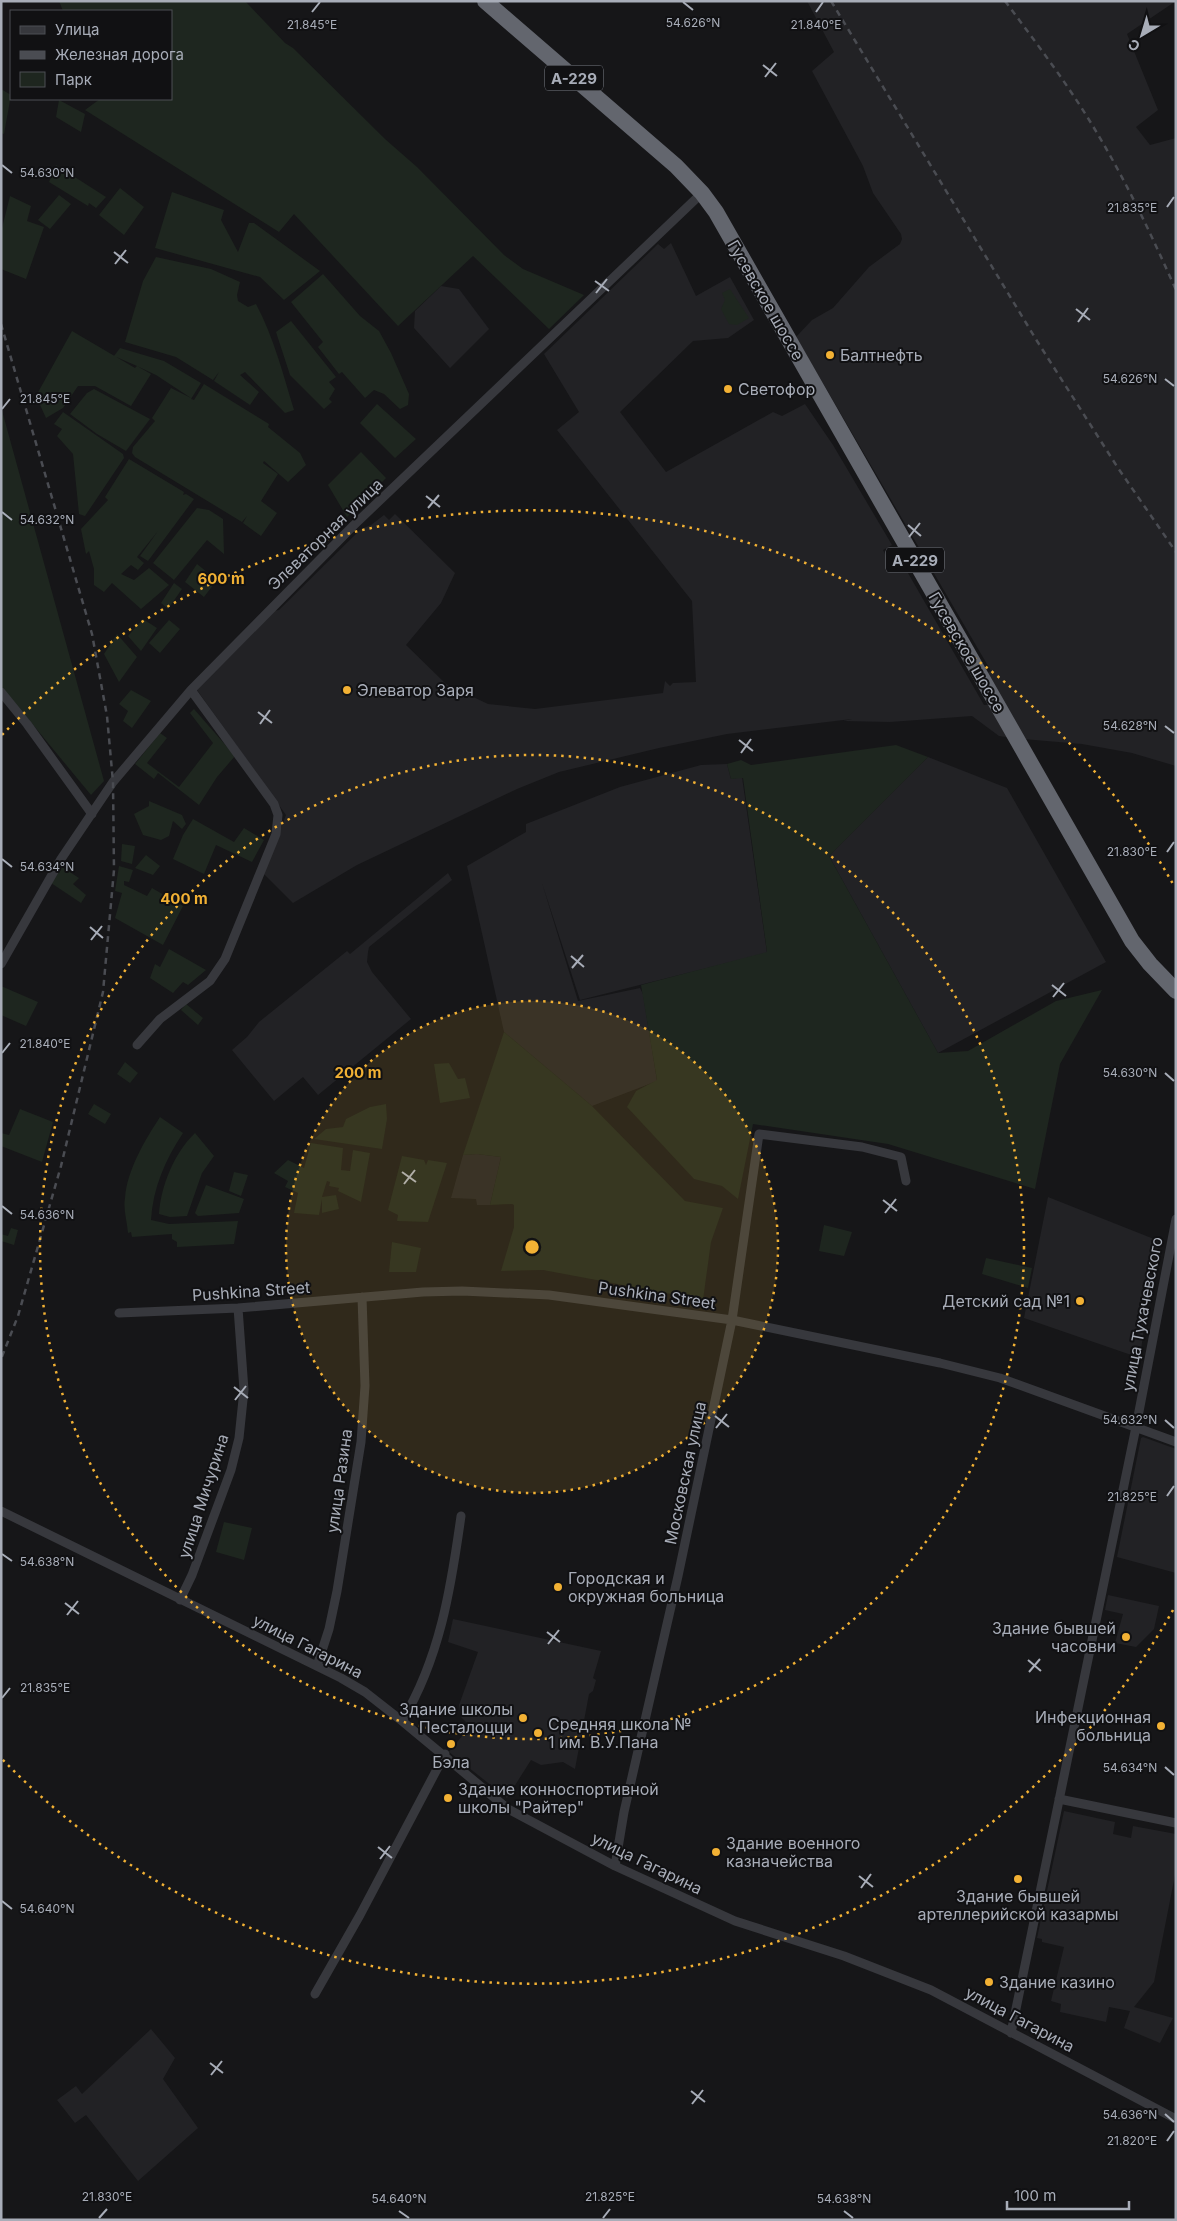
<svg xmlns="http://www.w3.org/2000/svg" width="1177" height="2221" font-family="Inter,sans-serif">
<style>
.built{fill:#222225}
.green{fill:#1e261f}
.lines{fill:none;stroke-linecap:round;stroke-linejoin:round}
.street{stroke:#37383d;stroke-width:9}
.highway{stroke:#63666e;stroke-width:16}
.rail{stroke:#4a4c52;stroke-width:2.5;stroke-dasharray:6 5;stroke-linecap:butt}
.ticks{fill:none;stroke:#a8adb8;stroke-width:2}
.ring{fill:none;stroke:#f2b134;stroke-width:2.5;stroke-dasharray:2.5 5}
.poi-dot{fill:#f2b134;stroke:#111113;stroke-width:2}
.labels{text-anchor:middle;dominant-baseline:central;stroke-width:4;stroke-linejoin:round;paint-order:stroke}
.shield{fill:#111113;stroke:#7b7e86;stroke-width:1}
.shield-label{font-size:15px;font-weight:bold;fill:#a8adb8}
.street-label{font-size:16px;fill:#a8adb8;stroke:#111113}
.poi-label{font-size:16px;fill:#a8adb8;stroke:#111113;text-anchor:start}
.ticks-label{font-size:12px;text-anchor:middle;fill:#a8adb8;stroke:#111113;stroke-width:4;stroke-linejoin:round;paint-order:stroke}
.centre{fill:#f2b134;stroke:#111113;stroke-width:2.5}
.ring-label{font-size:15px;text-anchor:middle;font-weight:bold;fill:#f2b134;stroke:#111113;stroke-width:4;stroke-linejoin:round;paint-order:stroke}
</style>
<rect width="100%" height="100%" fill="#161618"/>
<!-- built -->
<path class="built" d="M807 1H1176L1127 34 1158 110 1136 127 1150 145 1176 138V766L1132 753 1082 744 1023 739 987 673 991 671 796 337 812 320 833 308 869 267 900 244 902 239 901 234 873 193 863 166 812 71 834 52Z
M671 243 696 296 730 277 754 320 728 338 693 341 620 412 666 472 773 412 782 416 805 404 833 445 892 545 883 550 887 558 897 554 984 705H993L1012 738 999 736 972 716 890 722 843 721 852 719 727 734 659 748 559 772 517 789 357 865 293 903 264 874 286 815 197 690 274 611 279 610 361 529 371 525 384 515 389 520 395 514 455 573 441 603 406 645 446 684 488 704 535 709 663 693 665 681 670 686 673 683 696 682 692 601 557 430 579 412 544 354 658 244 664 249Z
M441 286 459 289 489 329 450 368 414 328 415 311Z
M928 757 1007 788 1106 962 938 1053 829 856Z
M727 764 731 779 742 777 767 953 580 1000 542 883 578 1001 640 988 643 994 657 1081 592 1106 504 1032 467 866 526 832V824L620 787 701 765Z
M448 873 452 880 369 947 368 952 367 962 372 972 411 1019 318 1095 303 1077 274 1101 232 1050 247 1037 259 1022 347 951 350 954Z
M477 1154 501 1157 490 1205H477L476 1199 451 1198 463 1155Z
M1048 1197 1159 1241 1152 1282 1149 1289 1140 1358 1024 1318Z
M1143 1437 1176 1449V1573L1117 1557 1141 1438Z
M1108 1595 1159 1606 1154 1629 1136 1647 1115 1643 1123 1614 1105 1610Z
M453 1619 601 1651 593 1678 596 1680 593 1691 589 1694 575 1769 563 1762 541 1765 531 1760 507 1798 449 1752 467 1730 472 1728 461 1717 459 1705 478 1652 448 1642Z
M1064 1811 1115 1822 1113 1834 1131 1838 1133 1826 1176 1834V1870L1154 1982 1134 2007 1173 2018 1160 2043 1124 2028 1130 2011 1109 2007 1106 2022 1060 2012 1061 2004 1051 2001 1064 1947 1042 1942V1939L1037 1938Z
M151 2029 175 2058 163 2079 198 2128 138 2181 86 2115 75 2123 57 2100 76 2086 82 2094Z"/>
<!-- green -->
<path class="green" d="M59 1H245L285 43 293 48 385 139 417 167 504 255 523 269 584 295 549 329 473 256 398 326 294 214 279 232 85 110 100 99H171V11H63Z
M1 89 11 95 4 134 1 133Z
M59 100 85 114 81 132 56 117Z
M56 165 106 197 96 208 89 203 88 206 49 182Z
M120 188 144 207 124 235 99 215Z
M172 192 224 210 221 220 238 252 249 223H254L320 271 284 300 260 277 155 248Z
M59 195 71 204 50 229 38 220Z
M10 196 31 206 27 221 44 227 26 279 1 269V232Z
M156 257 211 269 240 282 237 295 238 301 248 307 256 304C274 338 283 374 294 410L285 413 245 372 240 375 259 392 250 405 214 381 219 372 213 380 176 357 125 342 143 281Z
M323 274 360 316 379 331 391 353 409 394 408 405 400 409 384 394 374 390 365 398 342 372 339 374 318 347 323 342 291 302Z
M730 289 749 318 737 325 729 324 721 309 725 300 722 293Z
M291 321 336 377 329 382 335 389 329 399 332 402 324 409 290 375 276 332Z
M72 331 135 368 137 366 114 356 120 348 164 361 201 383 191 399 194 400 204 384 269 424 268 427 300 453 306 465 288 482 264 461 263 463 278 474 261 501 277 513 261 536 243 523 247 516 242 522 135 457 132 453 133 447 155 421 152 418 171 388 191 398 156 375 137 366 151 374 131 406 95 386H78L63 408 46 418 36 396Z
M94 389 150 419 126 451 97 434 70 414 87 393Z
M377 404 416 439 395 458 360 423Z
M1 407 104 781 91 795 1 686Z
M63 412 123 454 124 458 85 516 79 514 73 454 57 436 62 429 54 424Z
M361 452 386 478 347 517 328 485Z
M129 459 184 492 183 495 186 494 194 499 148 561 140 556 158 531 137 557 144 563 138 570 131 565 121 574 134 580 149 568 169 585 141 609 112 583 104 592 94 585V569L89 551 86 554 81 529 108 500 105 497Z
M197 508 209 510 223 519 224 554 207 540 174 580 153 563Z
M197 564 217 580 204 597 185 582Z
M174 583 182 589 168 609 161 603Z
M143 619 157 628 141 651 128 636Z
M169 620 180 629 160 653 149 643Z
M117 634 137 657 119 682 104 654Z
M131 690 151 701 132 728 123 721 128 711 119 704Z
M194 709 235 756 217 777 199 805 158 773 154 779 135 764 160 733 167 738 147 763 179 787 213 743 190 713Z
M896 745 928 757 829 856 938 1053 968 1051 1056 1001 1102 990 1060 1064 1035 1189 888 1144 753 1124 738 1199 722 1186 694 1179 627 1107 636 1091 657 1080 641 985 767 952 743 778 731 779 727 764 741 760 751 765Z
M149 801 182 815 186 824 182 829 173 821 169 836 161 840 143 835 134 814 149 806Z
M193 819 234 842 244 828 264 840 252 862 216 845 204 874 173 859 183 835Z
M122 844 135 846 132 864 121 861Z
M146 855 160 866 153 875 135 868Z
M119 866 133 870 129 882 124 881V885L147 896 152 888 183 906 163 945 115 918 122 893 115 891Z
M62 867 79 878 73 884 86 895 81 903 51 883Z
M169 949 206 970 188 985 183 982 173 993 150 978 155 964 160 967Z
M1 986 38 1002 26 1026 1 1015Z
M186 1004 203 1018 198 1025 181 1010Z
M504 1032 592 1106 685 1201 723 1208 711 1242 703 1300 543 1270 501 1271 514 1227V1205L512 1204 490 1205 501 1157 477 1154 463 1155Z
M125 1062 138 1073 130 1083 117 1074Z
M449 1063 458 1079 465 1078 470 1098 440 1103 434 1064Z
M94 1104 111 1114 105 1124 88 1114Z
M386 1104 387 1119 382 1149 314 1139 326 1129 343 1127 346 1119 370 1107Z
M20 1109 53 1122 42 1162 1 1146V1133L9 1135Z
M160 1117 183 1133C165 1160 153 1188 151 1220L169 1224 238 1221 234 1244 177 1247V1242L172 1239V1234L132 1237 131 1232 128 1233C127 1221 123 1209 125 1198 127 1170 145 1140 160 1117Z
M195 1133 214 1156 202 1173 187 1216 170 1217 159 1214C161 1186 174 1153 195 1133Z
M311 1143 343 1148 341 1170 350 1171 353 1150 370 1153 361 1202 338 1191 339 1188 329 1186 330 1182 327 1181 322 1197 336 1195 339 1209 322 1213V1199L319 1215 294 1213 298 1193 285 1187 288 1181 274 1173 288 1160 304 1168Z
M402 1156 424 1160 426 1165 428 1160 447 1163 428 1222 397 1221 398 1215 388 1210Z
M234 1172 248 1175 241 1196 229 1191Z
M206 1185 244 1199 239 1213 198 1216 195 1213Z
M824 1225 852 1232 844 1256 819 1251Z
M11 1228 18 1230 14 1245 1 1241V1234L8 1236Z
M392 1242 421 1248 416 1272H389Z
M986 1258 1032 1268 1028 1288 982 1274Z
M224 1522 252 1528 244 1560 216 1552Z"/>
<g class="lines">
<!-- street -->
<path class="street" d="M1 692 27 724 92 814
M1 964 61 859 113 782 191 690 354 525 702 193
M137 1045 160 1019 210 981 225 959 276 834 278 815 274 804 191 690
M119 1313 238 1308 423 1292 462 1291 549 1295 732 1320 940 1363 1000 1378 1176 1442
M1 1511 341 1678 365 1692 402 1721 508 1809 615 1866 735 1921 844 1956 931 1990 1176 2119
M180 1600 192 1575 231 1470 239 1438 244 1390 238 1308
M317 1666 329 1629 337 1591 361 1442 365 1386 362 1297
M402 1721C440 1658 451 1588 461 1516
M1059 1799 1176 1823
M615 1866 624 1812 678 1576 732 1320 759 1134 862 1147 901 1157 906 1181
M315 1994 360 1915 445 1754
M1011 2033 1136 1427 1176 1219"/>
<!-- highway -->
<path class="highway" d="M485 1 676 166 702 193 716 212 1132 941 1150 964 1176 991"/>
<!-- rail -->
<path class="rail" d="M831 1 1037 341 1118 468 1176 552
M1005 1C1037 44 1070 87 1097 133 1127 183 1152 236 1176 290
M1 324 92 634 107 716 113 782 114 870 103 992 61 1166 18 1316 1 1359"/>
</g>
<!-- ticks -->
<path class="ticks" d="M683 2 693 10M312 12 320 2M816 12 823 2M763 65 777 76M765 77 776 63M2 165 12 173M1167 207 1174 197M114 252 128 263M115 264 126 250M595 281 609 291M596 293 607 279M1076 309 1090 320M1078 322 1088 308M1165 379 1174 386M2 409 10 399M426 496 440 507M428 508 439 495M2 512 12 520M908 525 921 536M909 537 920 523M258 712 272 723M260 724 270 710M1165 726 1174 733M739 740 753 751M741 753 751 739M1167 852 1174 842M2 859 12 867M90 927 103 938M91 940 102 926M571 956 584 967M572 968 583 955M1052 985 1066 996M1053 997 1064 983M2 1053 10 1043M1165 1073 1174 1081M402 1172 416 1182M404 1184 415 1170M883 1200 897 1211M2 1206 12 1214M885 1213 896 1199M234 1387 248 1398M235 1400 246 1386M715 1416 729 1427M1165 1420 1174 1428M716 1428 727 1414M1167 1496 1174 1486M2 1554 12 1561M65 1603 79 1614M67 1615 78 1601M547 1632 560 1642M548 1644 559 1630M1028 1660 1041 1671M1029 1672 1040 1659M2 1698 10 1688M1165 1767 1174 1775M378 1847 392 1858M380 1859 390 1846M859 1876 873 1887M861 1888 871 1874M2 1901 12 1909M210 2063 223 2073M211 2075 222 2061M691 2091 705 2102M692 2104 703 2090M1165 2114 1174 2122M1167 2141 1174 2131M399 2211 409 2218M844 2211 853 2218M99 2218 107 2209M603 2218 610 2209"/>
<!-- distance rings -->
<circle cx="532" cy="1247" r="246" fill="#f2b134" fill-opacity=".12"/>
<g class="ring">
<circle cx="532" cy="1247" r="246"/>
<circle cx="532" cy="1247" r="492"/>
<path d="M1173 1610A737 737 0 0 1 2 1759M2 735A737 737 0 0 1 1173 884"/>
</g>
<!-- markers -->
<g class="poi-dot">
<circle cx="830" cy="355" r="5"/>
<circle cx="728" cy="389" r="5"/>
<circle cx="347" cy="690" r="5"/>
<circle cx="1080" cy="1301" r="5"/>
<circle cx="558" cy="1587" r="5"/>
<circle cx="1126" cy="1637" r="5"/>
<circle cx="523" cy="1718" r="5"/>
<circle cx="1161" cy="1726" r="5"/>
<circle cx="538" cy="1733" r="5"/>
<circle cx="451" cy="1744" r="5"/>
<circle cx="448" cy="1798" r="5"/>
<circle cx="716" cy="1852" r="5"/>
<circle cx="1018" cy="1879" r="5"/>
<circle cx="989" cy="1982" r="5"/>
</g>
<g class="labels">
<!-- shield labels -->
<g class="shield">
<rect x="545" y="65.5" width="58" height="25" rx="4"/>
<rect x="886" y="547.5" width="58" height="25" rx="4"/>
</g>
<g class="shield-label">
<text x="574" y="78">А-229</text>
<text x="915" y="560">А-229</text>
</g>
<!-- street labels -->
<g class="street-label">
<text transform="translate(766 300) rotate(60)">Гусевское шоссе</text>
<text transform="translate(325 534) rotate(-44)">Элеваторная улица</text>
<text transform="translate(967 652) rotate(60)">Гусевское шоссе</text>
<text transform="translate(251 1291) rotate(-4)">Pushkina Street</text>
<text transform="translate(657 1295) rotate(8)">Pushkina Street</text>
<text transform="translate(1142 1314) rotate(-79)">улица Тухачевского</text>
<text transform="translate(685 1473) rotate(-78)">Московская улица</text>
<text transform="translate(339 1481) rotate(-82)">улица Разина</text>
<text transform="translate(203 1496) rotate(-72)">улица Мичурина</text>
<text transform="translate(308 1646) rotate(27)">улица Гагарина</text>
<text transform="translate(647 1863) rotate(26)">улица Гагарина</text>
<text transform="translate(1020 2019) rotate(28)">улица Гагарина</text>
</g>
<!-- poi labels -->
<g class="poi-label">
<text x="840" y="355">Балтнефть</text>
<text x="738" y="389">Светофор</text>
<text x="357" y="690">Элеватор Заря</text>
<text x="1070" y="1301" text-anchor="end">Детский сад №1</text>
<text x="568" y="1578">Городская и<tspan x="568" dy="18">окружная больница</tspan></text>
<text x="1116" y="1628" text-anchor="end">Здание бывшей<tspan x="1116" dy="18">часовни</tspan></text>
<text x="513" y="1709" text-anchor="end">Здание школы<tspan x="513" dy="18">Песталоцци</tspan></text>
<text x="1151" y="1717" text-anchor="end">Инфекционная<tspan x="1151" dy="18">больница</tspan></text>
<text x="548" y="1724">Средняя школа №<tspan x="548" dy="18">1 им. В.У.Пана</tspan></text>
<text x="451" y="1762" text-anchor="middle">Бэла</text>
<text x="458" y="1789">Здание конноспортивной<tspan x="458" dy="18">школы "Райтер"</tspan></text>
<text x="726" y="1843">Здание военного<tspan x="726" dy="18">казначейства</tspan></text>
<text x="1018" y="1896" text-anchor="middle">Здание бывшей<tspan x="1018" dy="18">артеллерийской казармы</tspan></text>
<text x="999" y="1982">Здание казино</text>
</g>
</g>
<g class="ticks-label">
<text x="693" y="27">54.626°N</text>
<text x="312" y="29">21.845°E</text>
<text x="816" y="29">21.840°E</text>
<text x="47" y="177">54.630°N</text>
<text x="1132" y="212">21.835°E</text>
<text x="1130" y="383">54.626°N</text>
<text x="45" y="403">21.845°E</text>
<text x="47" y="524">54.632°N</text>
<text x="1130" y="730">54.628°N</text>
<text x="1132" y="856">21.830°E</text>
<text x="47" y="871">54.634°N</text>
<text x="45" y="1048">21.840°E</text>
<text x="1130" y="1077">54.630°N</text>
<text x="47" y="1219">54.636°N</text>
<text x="1130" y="1424">54.632°N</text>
<text x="1132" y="1501">21.825°E</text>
<text x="47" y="1566">54.638°N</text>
<text x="45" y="1692">21.835°E</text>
<text x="1130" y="1772">54.634°N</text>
<text x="47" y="1913">54.640°N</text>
<text x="1130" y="2119">54.636°N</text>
<text x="1132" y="2145">21.820°E</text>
<text x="107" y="2201">21.830°E</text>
<text x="610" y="2201">21.825°E</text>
<text x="399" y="2203">54.640°N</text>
<text x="844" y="2203">54.638°N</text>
</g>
<circle cx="532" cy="1247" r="8" class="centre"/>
<g class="ring-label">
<text x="221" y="584">600 m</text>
<text x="184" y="904">400 m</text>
<text x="358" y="1078">200 m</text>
</g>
<!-- border -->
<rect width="1177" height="2221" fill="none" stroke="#a8adb8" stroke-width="5"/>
<!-- legend -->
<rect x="10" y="10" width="162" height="90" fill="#111113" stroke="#4d4f55"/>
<rect x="20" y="26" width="25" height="8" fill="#37383d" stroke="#4d4f55"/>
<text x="55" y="35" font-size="15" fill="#a8adb8">Улица</text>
<rect x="20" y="51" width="25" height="8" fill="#4a4c52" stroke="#4d4f55"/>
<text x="55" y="60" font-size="15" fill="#a8adb8">Железная дорога</text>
<rect x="20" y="72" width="25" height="15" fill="#1e261f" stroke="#4d4f55"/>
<text x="55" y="85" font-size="15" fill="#a8adb8">Парк</text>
<!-- north arrow -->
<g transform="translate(1142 35) rotate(218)" stroke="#111113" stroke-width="4" paint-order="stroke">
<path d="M0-4L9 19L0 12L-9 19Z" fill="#a8adb8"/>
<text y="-8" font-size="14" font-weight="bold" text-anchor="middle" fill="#a8adb8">С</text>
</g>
<!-- scale -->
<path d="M1007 2201v8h122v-8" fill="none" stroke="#a8adb8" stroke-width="2.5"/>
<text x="1014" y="2201" font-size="15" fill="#a8adb8" stroke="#111113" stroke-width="4" paint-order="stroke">100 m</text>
</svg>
